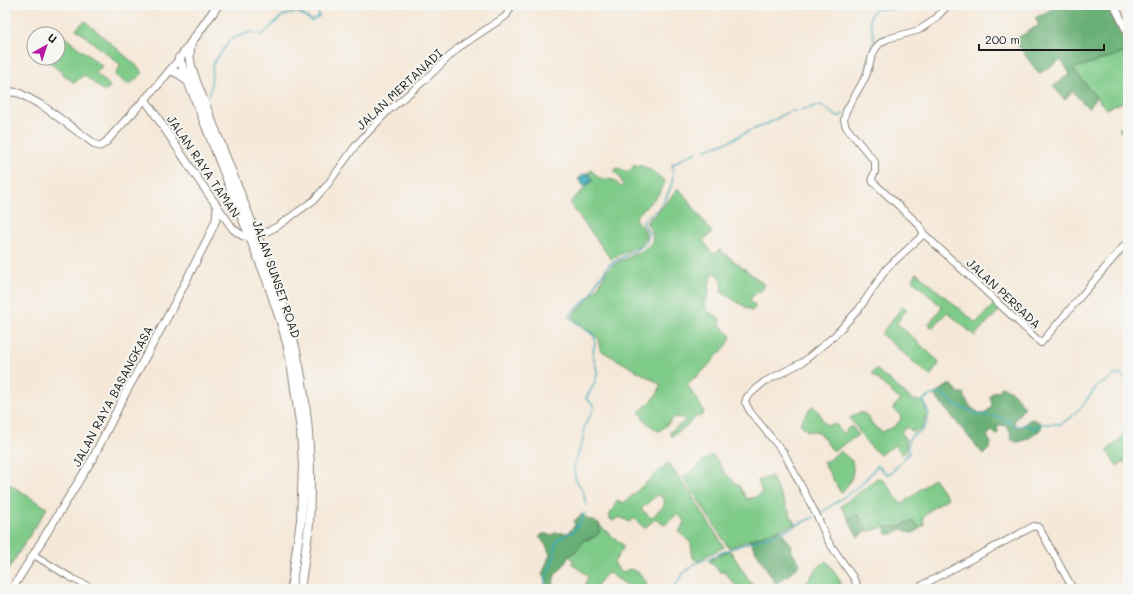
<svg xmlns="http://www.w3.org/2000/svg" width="1133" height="594" font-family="Mali,sans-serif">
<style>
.green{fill:#7fcb89;stroke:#4e7452;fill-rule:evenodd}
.forest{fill:#67af75;stroke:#426648}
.water{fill:#3baab9;stroke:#2c636a}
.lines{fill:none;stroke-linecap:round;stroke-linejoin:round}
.stream{stroke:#3baab9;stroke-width:1.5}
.tertiary-casing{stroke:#88827a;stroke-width:8}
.secondary-casing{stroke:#88827a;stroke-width:9}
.primary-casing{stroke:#88827a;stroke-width:10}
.trunk-casing{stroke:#88827a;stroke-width:10}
.tertiary{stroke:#fff;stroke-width:6}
.secondary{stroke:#fff;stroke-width:7}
.primary{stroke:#fff;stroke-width:8}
.trunk{stroke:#fff;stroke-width:8}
.labels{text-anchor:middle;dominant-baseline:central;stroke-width:4;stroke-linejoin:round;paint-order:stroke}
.street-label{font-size:12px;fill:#1c1c1c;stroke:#f6f6f2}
</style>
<rect width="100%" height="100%" fill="#f6f6f2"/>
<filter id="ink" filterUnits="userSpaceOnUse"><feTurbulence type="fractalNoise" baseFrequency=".025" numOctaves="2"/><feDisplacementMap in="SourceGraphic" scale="8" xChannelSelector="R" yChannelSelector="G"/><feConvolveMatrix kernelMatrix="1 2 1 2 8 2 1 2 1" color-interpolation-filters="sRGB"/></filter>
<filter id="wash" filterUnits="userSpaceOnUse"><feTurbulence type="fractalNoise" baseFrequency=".012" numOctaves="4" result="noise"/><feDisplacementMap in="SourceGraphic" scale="16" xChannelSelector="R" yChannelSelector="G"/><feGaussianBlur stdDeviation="0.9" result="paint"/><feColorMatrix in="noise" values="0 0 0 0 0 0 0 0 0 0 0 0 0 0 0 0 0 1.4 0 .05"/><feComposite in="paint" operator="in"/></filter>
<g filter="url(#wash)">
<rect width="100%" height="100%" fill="#f5e8d8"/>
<!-- green -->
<path class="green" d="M85 21 138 67 143 73 129 85 115 75 121 65 76 29Z
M62 35 102 66 96 73 110 86 105 92 84 75 74 83 44 58H58V39Z
M1128 51V100L1106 109 1073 69Z
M637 165C644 165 661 176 665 182L659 194 636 217V221L642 226 645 231 646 237 642 244 611 259 573 208 570 202 584 189V187L592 182V179L588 173 591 170 599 178 614 180 621 187 623 185 620 177 614 171 617 168C624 169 625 174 633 169V166Z
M678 189 683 193 712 233 703 240 712 254H714L720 250 765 285 761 291C757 292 751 296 750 301L756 306 752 311 721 292V289L723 283 717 273H713L708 286 709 292 705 303 706 310 719 318 721 326 731 336 728 344 703 371 687 384 703 410 704 413 699 417 697 416 685 427 672 436H671L670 432 683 423 685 420 684 418 675 417 660 431H658L647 423 639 412C646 405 661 395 660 384L600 350 598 338 573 318V315C581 307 589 299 596 290 601 283 604 273 611 267 620 259 648 252 652 241 654 234 651 229 647 224V221L655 215Z
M917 273 976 323 995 303 1001 309C992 319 982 326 975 336L947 312 934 326 931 327 928 325 942 307 912 280Z
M903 306 907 309 897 323 938 361 939 364 930 376 881 334Z
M876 369 913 400 924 402 927 415 922 428 913 432 907 427 902 431V434L906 440V452L903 454H902L895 445 880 455 868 444 850 418 858 413H864L875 427 882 432 893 427 901 420 900 415 893 408 900 400 872 374Z
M812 406C821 410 820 420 827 425L836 424 841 432 844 434 845 433 847 429 852 426 858 435 834 451 832 450 822 436 816 431H807L800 423Z
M1128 427V460L1117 466 1107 451 1122 437 1124 432Z
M840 451 852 461C855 476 851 482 841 493L823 462 829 460Z
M710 456H714L725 473 739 486 747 499 756 497 762 492 758 481 771 476 795 524 730 547H728L683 477 698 467 699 464Z
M668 463 691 494 724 547 704 557 698 561 693 558 691 543 679 532 684 522 682 518 677 514 665 525 655 519 645 528 633 518 630 522 619 517 613 521 610 519V514L617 501 623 503 626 501ZM658 494 665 501 663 507 651 518 641 509Z
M877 478C889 479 892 496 901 503L905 502 934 478 948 498 934 507 928 512 923 518 924 525 920 528 918 527 915 522 906 523 899 527H884L870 531 868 530 859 515 848 518 841 506 860 492Z
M9 484 47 508 9 568 5 566V489Z
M600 526 622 544 623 548 614 562 617 568 623 572 630 569 639 573 647 583 642 589H632L608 572 594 589H584L588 576 571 563 574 561 569 556 575 552 584 540 591 539 599 533Z
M728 551 731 552 755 589H739L724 572H720L709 561Z
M825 561 828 563 841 582 835 589H801L816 570Z"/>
<!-- forest -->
<path class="forest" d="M1059 5H1063L1065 9 1074 5H1107L1128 49V51L1073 69 1096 97 1089 109 1072 91 1065 100 1053 86 1070 74 1061 60 1039 74 1014 40 1039 25 1035 18Z
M1128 125V142L1119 129Z
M948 385H952L959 393H964C965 403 974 411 982 414L986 413 992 405 990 397 993 392 999 391 1002 386 1011 391 1025 407 1014 421 1016 427 1020 428 1029 420 1032 419 1041 423V429C1034 435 1025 442 1016 442L1011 439C1010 430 1008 424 998 425L997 429 999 432 996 435 992 431 987 436 991 443 990 448 984 454 982 453 934 395Z
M582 514 589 520H593L600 524 599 533 596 536 584 540 578 549 569 556 564 565 555 575 553 582 557 589H547V581L542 575 550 554C547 548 544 541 539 537L542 534H547L551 536 555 533H568L575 525 574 521Z
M859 515 868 530 858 537 853 529 848 518Z
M913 521 920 528C913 536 910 533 902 529L892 534H887L884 527H899Z
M780 529 792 546 791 550 800 563 797 568 776 584 749 540Z"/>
<!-- water -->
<path class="water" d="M588 173 593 180 584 187 578 179 584 174Z"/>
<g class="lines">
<!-- stream -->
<path class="stream" d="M866 67C867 61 874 45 874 41 875 27 863 20 876 9 884 8 893 12 899 5
M210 95 213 64 230 40 250 32 262 35 282 16 298 12 312 21 319 16 317 5
M801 110 821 105 836 116H841L843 114
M706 149 730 141 749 131 767 124 790 111H796
M595 407 586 398C590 391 597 382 597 373 597 366 593 360 593 354 593 348 597 341 594 336L569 317V316L591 295 597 282 609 265 644 245 647 241 648 231 644 225 643 221C647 217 652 214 656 211 667 200 676 180 672 165L685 157 697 152
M587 507 583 492 575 478 574 467 583 439 584 427 593 410
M818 515 858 487 867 478 877 466H878L887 474 892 472 909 453C909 449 907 445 909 440 911 434 916 434 921 431 926 427 928 420 929 414 926 409 927 405 923 400L931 395 940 393 947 397 955 405 978 414 1003 418 1015 426 1027 425 1034 428 1044 424H1060L1069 419 1083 405 1097 386 1110 379 1114 375H1121L1128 380
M545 589V580L555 554 556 543 558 539 574 531 585 513
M672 589 684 573 694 564 733 548 786 530 814 517"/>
</g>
</g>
<g filter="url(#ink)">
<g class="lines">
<!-- tertiary casing -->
<g class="tertiary-casing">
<path id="tertiary" d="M948 5 934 20 919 30 887 39 879 44 873 53 866 76 846 111 844 120 846 127 875 162V172L872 178 873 182 913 219 919 225 924 234 1041 343 1128 241
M257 237 278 226 314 200 328 184 356 145 388 111 424 81 458 48 506 16 512 5
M34 555 73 579 94 589
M859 589 853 577 828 541 818 518 784 453 751 413 745 402 747 397 764 382 803 362 834 336 859 309 887 268 924 234
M915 589 1034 526 1038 527 1042 533 1073 589"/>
</g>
<!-- secondary casing -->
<g class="secondary-casing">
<path id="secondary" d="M1114 5 1128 33
M5 93 13 92 19 93 43 106 96 145 100 146 105 143 157 86 182 56
M145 99 198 179 233 229 243 236 254 237
M12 589 93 458 125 394 168 316 208 238 216 220 217 207"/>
</g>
<!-- primary casing -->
<g class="primary-casing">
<path id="primary" d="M183 54 218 5"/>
</g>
<!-- trunk casing -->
<g class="trunk-casing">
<path id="trunk" d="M191 43C187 58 192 70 197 84L278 290C300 350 309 411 310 474 310 491 310 507 309 523 307 545 303 567 300 589
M179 58 267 280 282 325 288 347 293 375 301 430 303 465 301 520 291 589
M171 70 181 75 186 80"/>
</g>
<!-- tertiary -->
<use href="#tertiary" class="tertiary"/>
<!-- secondary -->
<use href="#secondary" class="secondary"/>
<!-- primary -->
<use href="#primary" class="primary"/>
<!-- trunk -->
<use href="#trunk" class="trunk"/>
</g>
</g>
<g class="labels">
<!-- street labels -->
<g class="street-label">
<text transform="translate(399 89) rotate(-43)">JALAN MERTANADI</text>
<text transform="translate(204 166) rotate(56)">JALAN RAYA TAMAN</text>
<text transform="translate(277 279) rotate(71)">JALAN SUNSET ROAD</text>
<text transform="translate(1004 293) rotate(43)">JALAN PERSADA</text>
<text transform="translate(112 396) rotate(-62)">JALAN RAYA BASANGKASA</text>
</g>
</g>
<!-- margin -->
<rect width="1133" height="594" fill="none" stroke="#f6f6f2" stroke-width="20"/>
<!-- north arrow -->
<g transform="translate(46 46) rotate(39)"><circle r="19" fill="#f6f6f2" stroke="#9f9f9c"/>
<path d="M0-3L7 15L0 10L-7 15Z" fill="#b5179e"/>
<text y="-6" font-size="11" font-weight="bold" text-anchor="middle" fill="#1c1c1c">U</text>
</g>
<!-- scale -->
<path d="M979 44v6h125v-6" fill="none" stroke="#1c1c1c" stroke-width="2"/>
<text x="985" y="44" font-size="12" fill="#1c1c1c" stroke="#f6f6f2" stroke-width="3" paint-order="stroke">200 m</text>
</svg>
